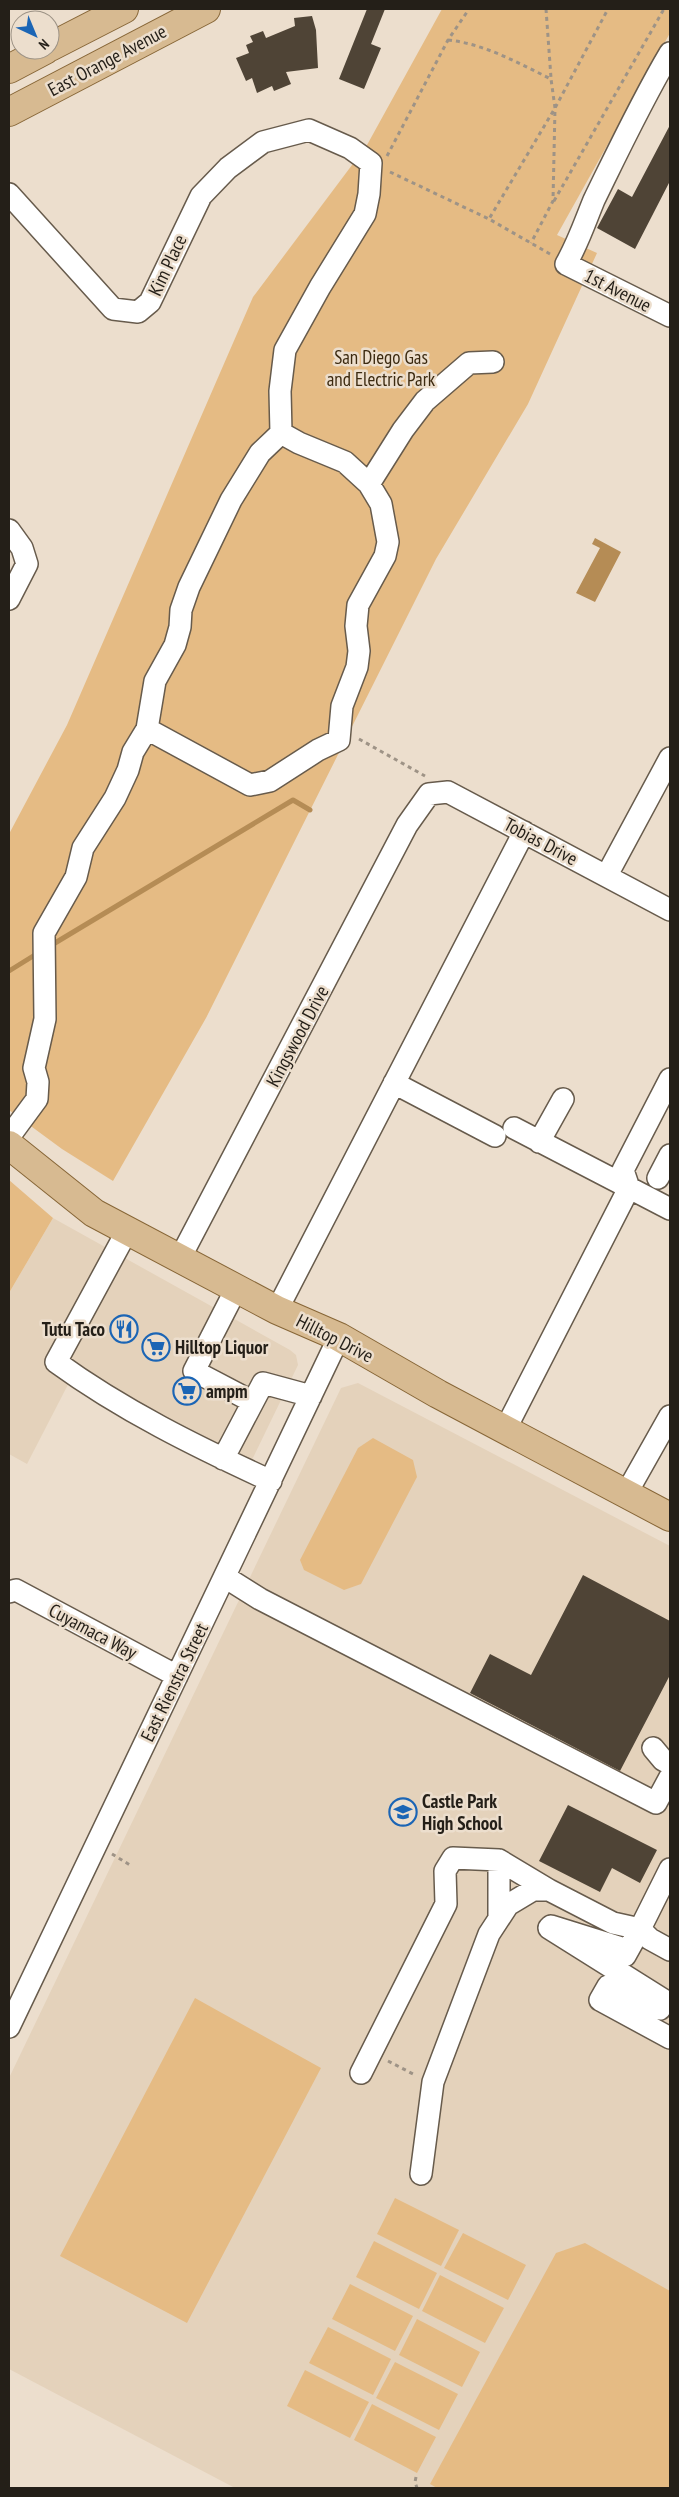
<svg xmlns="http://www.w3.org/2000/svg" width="679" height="2497" font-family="'PT Sans Narrow',sans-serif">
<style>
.built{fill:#e4d2bb}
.green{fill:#e5bb84}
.water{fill:#b58c55}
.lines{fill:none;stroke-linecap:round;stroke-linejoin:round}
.stream{stroke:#b58c55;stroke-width:5}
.building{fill:#4f4436}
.minor-casing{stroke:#675b4c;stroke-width:24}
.major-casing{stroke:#876637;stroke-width:30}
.path{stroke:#9e9386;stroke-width:3;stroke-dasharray:4 4;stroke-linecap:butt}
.minor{stroke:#fff;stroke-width:21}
.major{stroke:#d7ba91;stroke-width:28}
.labels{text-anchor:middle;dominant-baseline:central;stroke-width:5;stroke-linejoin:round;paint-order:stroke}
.street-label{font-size:19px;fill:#241f18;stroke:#ecdecd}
.park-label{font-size:19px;fill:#3c2a10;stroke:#ecdecd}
.poi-label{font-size:19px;font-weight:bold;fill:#241f18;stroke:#ecdecd;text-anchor:start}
</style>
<rect width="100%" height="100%" fill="#ecdecd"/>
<!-- built -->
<path class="built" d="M53 1218 290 1350 296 1355 298 1365 250 1464 75 1371 27 1464 9 1454V1293Z
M358 1383 670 1546V2488H235L9 2369V2078L341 1388Z"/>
<!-- green -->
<path class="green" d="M442 9H670V33L557 235 597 253 528 404 436 559 206 1018 113 1181 62 1149 9 1110V834L67 725 253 297 367 145Z
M9 1180 53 1218 9 1293Z
M373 1438 413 1460 417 1477 361 1584 344 1590 304 1570 300 1560 358 1448Z
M195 1998 321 2068 187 2323 60 2256Z
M395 2198 459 2230 441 2266 377 2234Z
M463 2233 526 2265 508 2300 444 2268Z
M374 2241 437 2273 419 2309 356 2277Z
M585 2243 670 2291V2488H437L430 2484 556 2253Z
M440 2275 504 2308 485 2343 422 2311Z
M350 2284 413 2316 395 2351 332 2319Z
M417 2319 480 2352 462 2387 399 2355Z
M328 2327 391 2359 373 2395 309 2363Z
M395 2362 458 2394 439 2430 376 2398Z
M305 2370 369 2402 350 2438 287 2406Z
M372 2404 436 2437 417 2473 354 2440Z"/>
<!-- water -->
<path class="water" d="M595 538 621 552 595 602 576 593 600 548 592 544Z"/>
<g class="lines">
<!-- stream -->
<path class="stream" d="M50 946 293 800 310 810
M9 971 38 953"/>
</g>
<!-- building -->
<path class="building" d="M367 9H385L371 44 381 48 364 89 339 79Z
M312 16 316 30 318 68 286 72 291 84 274 91 272 86 257 93 252 78 246 81 236 58 249 53 246 45 253 42 250 36 263 31 266 38 295 26 294 18Z
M670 125V181L635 249 597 228 618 189 632 197Z
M583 1575 670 1621V1675L620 1771 470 1693 490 1654 531 1675Z
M568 1805 657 1850 640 1883 612 1868 600 1892 539 1861Z"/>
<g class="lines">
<!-- minor casing -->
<g class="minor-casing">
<path id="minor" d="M670 53C642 100 618 151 594 200 585 222 578 243 566 264L670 316
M9 194 113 309 138 312 150 302 201 196 228 168 263 142 309 130 350 148 371 163 369 194 365 214 320 287 285 350 280 391 281 433
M9 530 22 548 27 564 9 599
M147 729 155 681 175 645 180 627 181 610 189 587 231 500 260 453 281 433 299 443 345 462 369 484
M607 875 670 758
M394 1083 495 1136
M514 1128 670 1209
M9 1137 37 1099 38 1082 34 1068 45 1019 44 933 76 877 83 848 115 798 128 770 133 752 147 729 250 785 270 781 318 750 339 740 342 706 357 667 359 651 356 626 358 605 385 556 388 542 381 504 369 484 403 430 425 401 469 363 493 362
M539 1142 563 1099
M658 1178 670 1155
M127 1231 56 1362C122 1410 197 1447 271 1481
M179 1260 407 825 429 794 448 792 670 910
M236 1289 194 1371 253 1402
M277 1310 524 832
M505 1430 629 1188 623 1170 670 1079
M223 1459 263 1383 311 1396
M626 1494 670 1416
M225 1577 260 1599 656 1803 670 1777
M9 1592 16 1590 177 1676
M653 1748 663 1760 670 1764
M670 1869 640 1929 650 1939 670 1950
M499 1918V1860L549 1890
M628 1950 551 1926 549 1928 670 2004
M608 1986 600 2000 670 2038
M607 1988 660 2009
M9 2027 339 1337
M361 2073 446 1904 445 1871 453 1858 499 1860
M421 2174 433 2082 489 1934 508 1905 533 1890H549L613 1923 640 1929 625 1956"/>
</g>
<!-- major casing -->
<g class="major-casing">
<path id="major" d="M50 47 124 9
M9 69 45 50
M9 112 206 9
M9 1145 94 1213 277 1310 339 1337 438 1394 670 1517"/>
</g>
<!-- path -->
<path class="path" d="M546 9 551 78
M448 40C485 44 518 63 551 79L555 108 553 201 531 243
M387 156 448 40 469 9
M390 172 489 219
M554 201 664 9
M550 254 489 219 555 108 608 9
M359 739 425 776
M112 1854 130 1865
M388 2061 415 2075
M416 2477 415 2482 417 2488"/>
<!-- minor -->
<use href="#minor" class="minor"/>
<!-- major -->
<use href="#major" class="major"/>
</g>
<!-- icons -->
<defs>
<g id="restaurant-ring" transform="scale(1.4375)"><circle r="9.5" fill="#ecdecd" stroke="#1b65b5" stroke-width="1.5"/><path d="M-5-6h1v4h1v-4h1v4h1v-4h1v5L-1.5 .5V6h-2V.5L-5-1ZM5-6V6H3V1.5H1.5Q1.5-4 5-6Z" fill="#1b65b5"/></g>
<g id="supermarket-ring" transform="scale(1.4375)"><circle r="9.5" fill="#ecdecd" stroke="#1b65b5" stroke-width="1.5"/><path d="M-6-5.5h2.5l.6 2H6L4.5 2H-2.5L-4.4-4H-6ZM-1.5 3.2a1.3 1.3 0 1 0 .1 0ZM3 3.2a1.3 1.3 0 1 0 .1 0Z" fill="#1b65b5"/></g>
<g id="school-ring" transform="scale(1.4375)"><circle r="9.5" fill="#ecdecd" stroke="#1b65b5" stroke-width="1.5"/><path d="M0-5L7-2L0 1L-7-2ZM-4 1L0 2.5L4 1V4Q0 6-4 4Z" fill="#1b65b5"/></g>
</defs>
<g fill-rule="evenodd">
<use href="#restaurant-ring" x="124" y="1329"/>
<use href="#supermarket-ring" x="156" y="1347"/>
<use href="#supermarket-ring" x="187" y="1391"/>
<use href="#school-ring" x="403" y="1812"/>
</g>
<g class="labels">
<!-- street labels -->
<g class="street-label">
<text transform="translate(107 60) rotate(-28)">East Orange Avenue</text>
<text transform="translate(167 265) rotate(-65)">Kim Place</text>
<text transform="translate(618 290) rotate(27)">1st Avenue</text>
<text transform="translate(541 841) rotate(28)">Tobias Drive</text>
<text transform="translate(297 1036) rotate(-62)">Kingswood Drive</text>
<text transform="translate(335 1338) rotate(27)">Hilltop Drive</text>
<text transform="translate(93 1631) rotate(28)">Cuyamaca Way</text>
<text transform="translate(174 1682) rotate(-64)">East Rienstra Street</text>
</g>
<!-- park labels -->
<g class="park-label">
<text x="381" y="357">San Diego Gas<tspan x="381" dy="22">and Electric Park</tspan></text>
</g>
<!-- poi labels -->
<g class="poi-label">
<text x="105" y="1329" text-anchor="end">Tutu Taco</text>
<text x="175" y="1347">Hilltop Liquor</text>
<text x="206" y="1391">ampm</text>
<text x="422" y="1801">Castle Park<tspan x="422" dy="22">High School</tspan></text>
</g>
</g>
<!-- border -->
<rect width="679" height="2497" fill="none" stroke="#241f18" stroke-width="20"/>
<!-- north arrow -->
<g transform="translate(35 35) rotate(136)"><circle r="24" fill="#ecdecd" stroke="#9c9285"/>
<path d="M0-4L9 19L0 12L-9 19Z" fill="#1b65b5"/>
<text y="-8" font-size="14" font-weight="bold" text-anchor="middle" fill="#241f18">N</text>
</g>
</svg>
